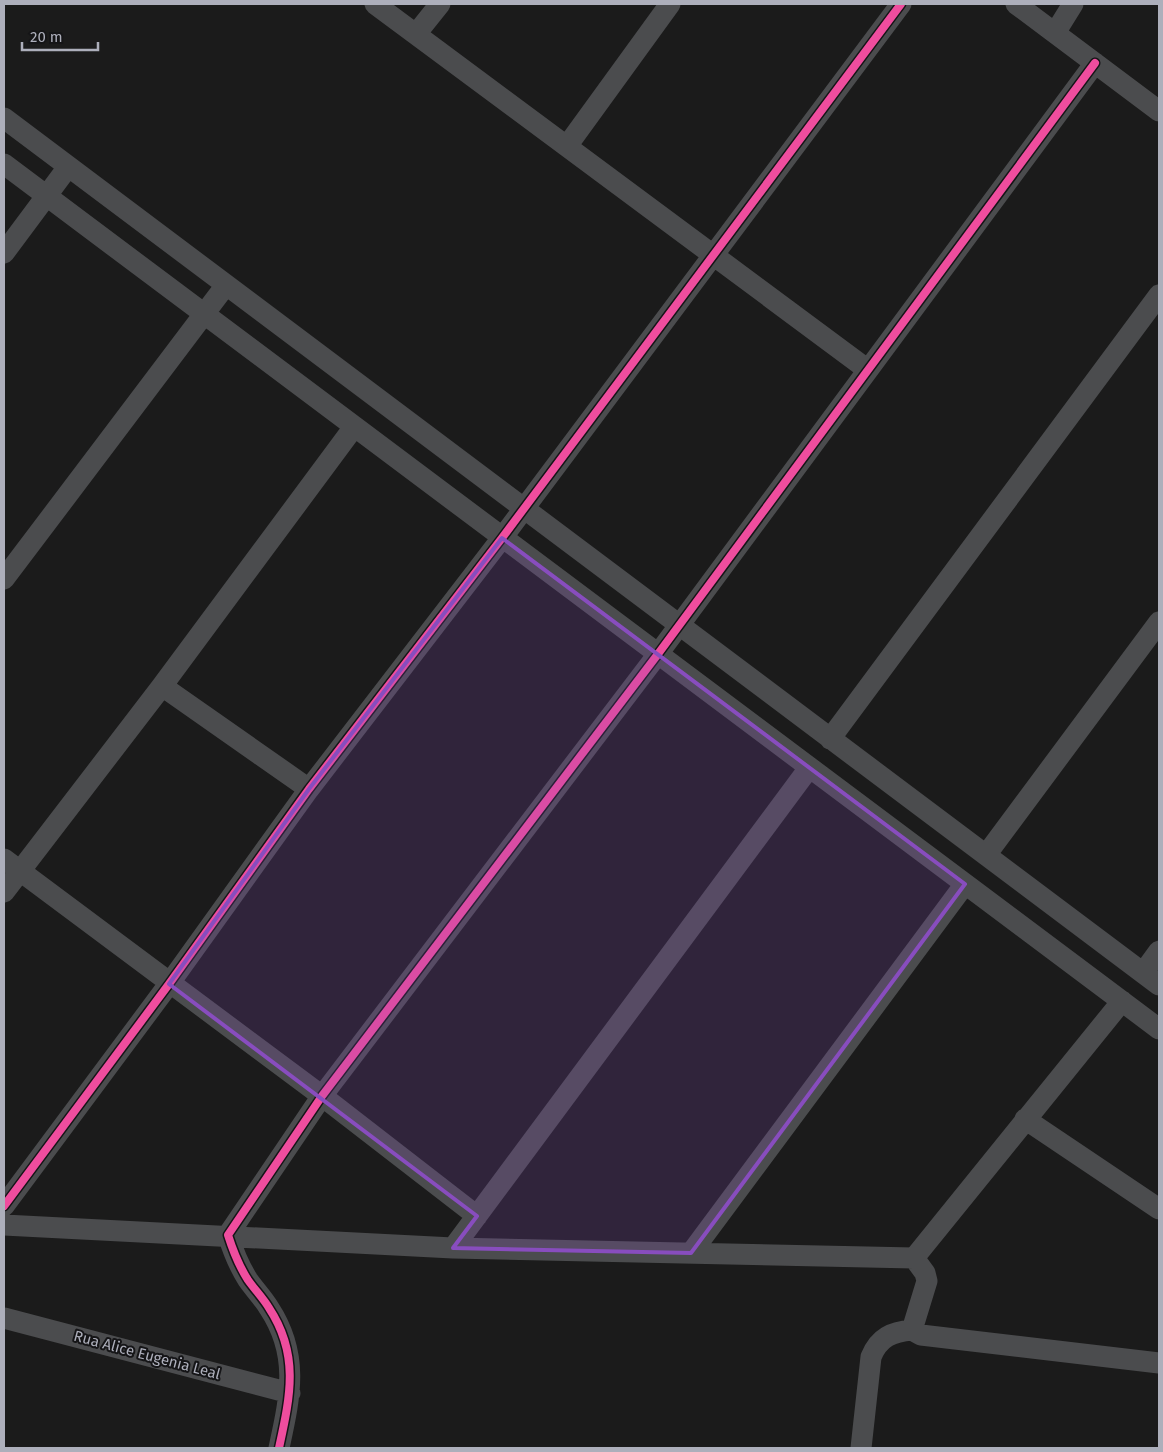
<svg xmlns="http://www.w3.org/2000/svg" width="1163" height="1452" font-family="'Fira Sans',sans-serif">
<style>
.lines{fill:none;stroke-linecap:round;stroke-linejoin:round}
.minor{stroke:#4b4c4e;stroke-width:21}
.cycleway-casing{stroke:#151517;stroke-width:11}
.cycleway{stroke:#ef4d9e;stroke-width:8}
.marked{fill:#884dbe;fill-opacity:0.2;stroke:#884dbe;stroke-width:4;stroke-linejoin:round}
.labels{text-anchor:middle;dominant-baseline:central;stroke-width:4;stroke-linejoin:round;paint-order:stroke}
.street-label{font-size:15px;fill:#adafbb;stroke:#151517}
</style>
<rect width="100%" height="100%" fill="#1b1b1b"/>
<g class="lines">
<!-- minor -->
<path class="minor" d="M375 4 868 370
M1016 4 1159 111
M1055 33 1073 4
M416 34 440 4
M4 118 1159 985
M567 146 670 4
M4 164 1159 1029
M4 253 68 167
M4 579 226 285
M162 686 309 789
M830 739 1159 295
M986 855 1159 622
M4 859 322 1096 477 1216
M4 892 162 686 354 427
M1143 973 1159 951
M1025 1119 1159 1209
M4 1206 169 984 309 789 502 538 901 4
M4 1225 453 1248 914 1258
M453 1248 809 768
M691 1253 965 884
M914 1258 1122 1001
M914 1258 925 1273 927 1281 912 1330 921 1335 1159 1363
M4 1318 290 1393
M279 1448C290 1397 300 1355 269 1308 263 1298 255 1290 248 1280 239 1266 233 1251 228 1235L322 1096 658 654 1095 63
M861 1448 871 1357C879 1337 892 1332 912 1330"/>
<!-- cycleway casing -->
<g class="cycleway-casing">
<path id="cycleway" d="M4 1206 169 984 309 789 502 538 901 4
M279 1448C290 1397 300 1355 269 1308 263 1298 255 1290 248 1280 239 1266 233 1251 228 1235L322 1096 658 654 1095 63"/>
</g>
<!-- cycleway -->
<use href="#cycleway" class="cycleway"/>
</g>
<!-- marked area -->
<path class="marked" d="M502 538 965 884 691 1253 453 1248 477 1216 169 984 309 789Z"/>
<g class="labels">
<!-- street labels -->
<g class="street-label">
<text transform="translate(147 1355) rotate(15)">Rua Alice Eugenia Leal</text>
</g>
</g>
<!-- border -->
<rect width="1163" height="1452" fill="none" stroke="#adafbb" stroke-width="10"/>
<!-- scale -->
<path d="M22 42v8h76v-8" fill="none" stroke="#adafbb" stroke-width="2.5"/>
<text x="30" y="42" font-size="15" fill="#adafbb" stroke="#151517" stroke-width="4" paint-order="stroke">20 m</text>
</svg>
